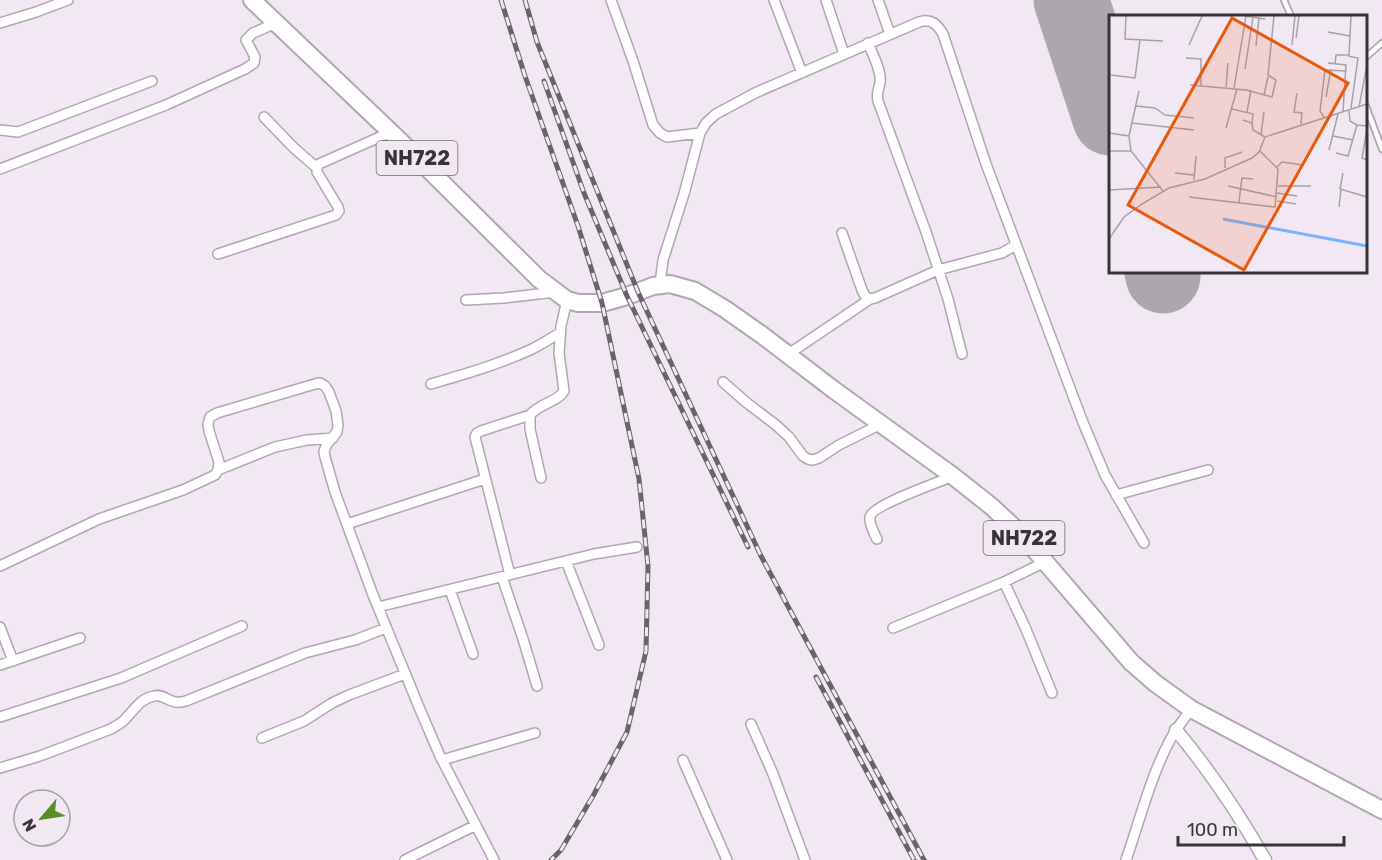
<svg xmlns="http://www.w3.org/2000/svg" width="1382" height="860" font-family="Rubik,sans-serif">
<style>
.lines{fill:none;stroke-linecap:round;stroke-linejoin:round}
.runway{stroke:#aea6ae;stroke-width:75}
.service-casing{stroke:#afa7b0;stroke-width:8}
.minor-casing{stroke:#afa7b0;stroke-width:12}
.tertiary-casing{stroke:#afa7b0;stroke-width:15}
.trunk-casing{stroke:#afa7b0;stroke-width:20}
.service{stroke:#fff;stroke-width:4.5}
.minor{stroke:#fff;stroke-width:9}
.tertiary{stroke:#fff;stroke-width:12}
.trunk{stroke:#fff;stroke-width:16}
.rail-casing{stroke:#69646a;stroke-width:5}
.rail{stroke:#f2e8f3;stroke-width:3;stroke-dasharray:9;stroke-linecap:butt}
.labels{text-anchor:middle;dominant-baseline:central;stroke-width:4.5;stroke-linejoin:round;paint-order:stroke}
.shield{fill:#f2e8f3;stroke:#6f696f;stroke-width:1.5}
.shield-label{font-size:20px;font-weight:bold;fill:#373337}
.inset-river{fill:none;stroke:#75b3fd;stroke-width:3}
.inset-road{fill:none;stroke:#a7a0a8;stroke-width:1.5}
.view{fill:#e8590c;fill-opacity:0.15;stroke:#e8590c;stroke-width:3}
.inset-edge{fill:none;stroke:#373337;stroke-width:3}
</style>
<rect width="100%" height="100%" fill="#f2e8f3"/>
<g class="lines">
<!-- runway -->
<path class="runway" d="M1071 0 1110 118
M1162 272 1163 276"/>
<!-- service casing -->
<g class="service-casing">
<path id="service" d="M1284 0 1291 16
M1366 57 1382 43
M1366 106 1382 149"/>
</g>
<!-- minor casing -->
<g class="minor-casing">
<path id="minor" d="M611 0 633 61 653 125 660 133 667 137 700 133
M774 0 802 73
M826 0 844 54
M878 0 890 34
M0 23 36 12 68 0
M868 43C872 53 882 72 880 82 879 89 876 93 878 101L926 232 948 299 962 354
M264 117 294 148 317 168
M0 130 18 132 152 81
M0 169 166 105 245 69 254 63 255 57 246 40 253 33 276 23
M842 233 862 290 865 296 870 299 875 298 938 270 1002 253 1016 245
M218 254 336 215 339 211 338 207 317 172V168L319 164 391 132
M660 284 663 260 684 194 700 133 706 123 716 114 755 93 919 22C931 18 937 24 943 34L986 164 1082 420 1105 475 1144 543
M466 300 504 298 555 292
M787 355 870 299
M723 382 747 403 776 425 789 437 803 456 808 459 813 460 819 458 839 445 881 424
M431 384C465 374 500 364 532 349 542 344 551 338 560 333
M218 470 275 447 307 440 333 438
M541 478 530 429V415C540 403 558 402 564 391L559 353 561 326 567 300
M1116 495 1208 470
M347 524 485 479
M877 539C874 533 869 524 870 517 872 505 940 482 953 476
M566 561 599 645
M0 566 99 519 183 490 215 475 218 470 219 462 209 431 208 424 210 417 217 413 315 384 320 383 325 386 329 392 336 411 338 425 337 432 327 444 324 451 325 457 335 492 373 595 421 712 440 756 494 860
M510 575 475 437 477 433 481 431 530 415
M502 577 523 639 537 686
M1004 582 1025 627 1052 693
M450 590 473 654
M378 607 594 554 637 547
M0 627 13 661
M893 628 1004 582 1045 562
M0 665 80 638
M0 717 121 678 242 626
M751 724 773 774 805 860
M262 738 304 721 332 703 349 695 405 674
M442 760 535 733
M683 760 727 860
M0 768 40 756 111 729C117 725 123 723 127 717 136 708 140 699 154 696 166 693 168 706 186 701L305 653 355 640 386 628
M405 860 476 825
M1126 860C1140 820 1150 778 1170 740 1176 729 1184 719 1191 709"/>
</g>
<!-- tertiary casing -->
<g class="tertiary-casing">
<path id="tertiary" d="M1176 730C1210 771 1239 814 1265 860"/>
</g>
<!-- trunk casing -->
<g class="trunk-casing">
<path id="trunk" d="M252 0 398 139 539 279 567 300 578 303H602L627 296 653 286 670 284 695 291 725 309 762 335 834 390 953 476 991 506 1022 535 1131 662 1155 683 1191 709 1382 810"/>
</g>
<!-- service -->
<use href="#service" class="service"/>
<!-- minor -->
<use href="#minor" class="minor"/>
<!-- tertiary -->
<use href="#tertiary" class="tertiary"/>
<!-- trunk -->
<use href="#trunk" class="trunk"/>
<!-- rail casing -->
<g class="rail-casing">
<path id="rail" d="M501 0 525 76 578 226 602 303 639 479 648 566 646 651 627 732 593 796 561 850 551 860
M525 0 537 42 638 292 761 556 924 860
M544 81 584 193 627 296 748 547
M816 677 914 860"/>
</g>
<!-- rail -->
<use href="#rail" class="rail"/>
</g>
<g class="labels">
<!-- shield labels -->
<g class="shield">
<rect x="376.5" y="141" width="81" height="34" rx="4.5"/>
<rect x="983.5" y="521" width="81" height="34" rx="4.5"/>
</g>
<g class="shield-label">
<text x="417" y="158">NH722</text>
<text x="1024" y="538">NH722</text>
</g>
</g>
<!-- overview -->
<g transform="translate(1109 15)">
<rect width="258" height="258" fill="#f2e8f3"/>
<path class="inset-river" d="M114 204 258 231"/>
<path class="inset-road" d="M17 1 16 24 54 26M136 1 156 4M219 17 241 21M187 23 190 1M80 30 93 1M183 30 186 1M147 31 150 3M239 41 249 43 242 93M77 43 92 44V70M219 48 237 50 234 96M226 49 227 40H240L242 1M136 54 144 2M2 60 26 63 31 25M81 70 137 75 163 82 167 65 159 60 165 1M117 72 119 48M125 73 137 1M188 78 185 97 193 98 192 109M155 80 159 62M217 82 222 54M27 91 46 93 56 100 85 103M250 92 258 50M123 94 144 99 143 108M240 96 241 106 248 110M138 97 142 75M215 102 211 96 216 55 237 56M134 105 143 108 144 115 156 122M23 108 85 115M117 113 128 74M258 114 253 143 258 145M0 118 20 121 22 136 54 176M152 119 155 97M20 121 30 76M224 121 244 125M220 135 229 99M0 136H22M227 138 239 141 248 110 258 111M168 152 173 147 194 150M116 153V143L133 137M66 158 85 160M234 158 231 174 258 182M85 165 87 141M119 171 168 182M169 171H202M0 175 52 172M168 178 188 181M80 182 166 192 169 154 151 136M168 186 187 189M130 187 133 163 144 164M230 192 232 174M0 224 15 202 33 189 60 173 96 164 143 143 150 137 156 122 258 89"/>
<path class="view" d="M123 3 239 68 135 255 19 190Z"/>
<rect width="258" height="258" class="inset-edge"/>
</g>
<!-- north arrow -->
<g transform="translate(42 818) rotate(241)"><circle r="28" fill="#f2e8f3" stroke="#a7a0a8" stroke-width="1.5"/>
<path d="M0-4.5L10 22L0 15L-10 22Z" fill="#598d25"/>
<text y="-9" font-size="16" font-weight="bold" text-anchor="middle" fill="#373337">N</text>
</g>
<!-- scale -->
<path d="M1178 836v9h166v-9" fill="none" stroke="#373337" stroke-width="3"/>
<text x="1187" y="836" font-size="18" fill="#373337" stroke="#f2e8f3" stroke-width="4.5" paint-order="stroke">100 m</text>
</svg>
